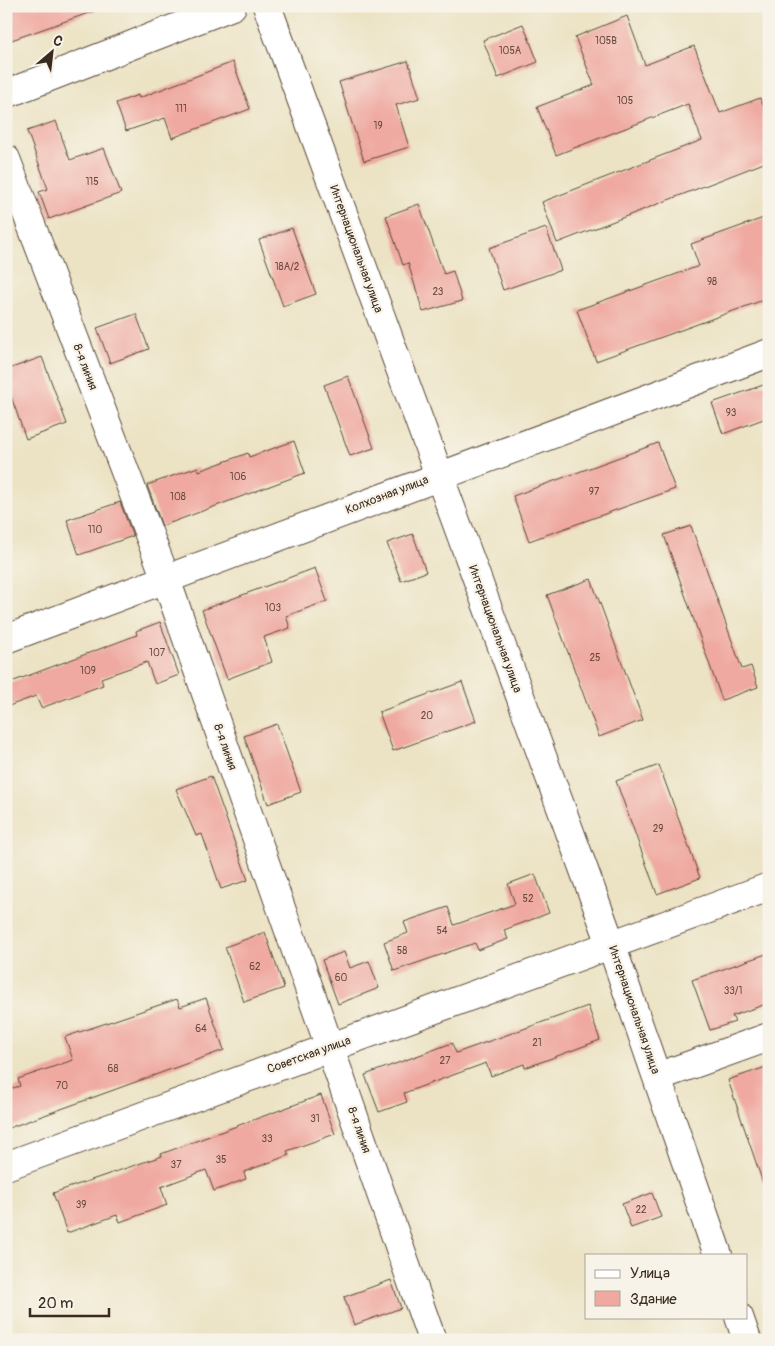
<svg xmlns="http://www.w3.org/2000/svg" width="775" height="1346" font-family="Pangolin,sans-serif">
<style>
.building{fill:#efa9a0}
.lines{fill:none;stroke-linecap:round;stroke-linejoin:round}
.minor-casing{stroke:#564637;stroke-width:30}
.minor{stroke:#fff;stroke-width:28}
.labels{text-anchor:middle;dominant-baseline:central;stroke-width:4.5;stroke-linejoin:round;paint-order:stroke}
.number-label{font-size:10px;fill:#684a3e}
.street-label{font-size:12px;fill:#3b2a1e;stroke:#f7f3e8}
</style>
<rect width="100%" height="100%" fill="#f7f3e8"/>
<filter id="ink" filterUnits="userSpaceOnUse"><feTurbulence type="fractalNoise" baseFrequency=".02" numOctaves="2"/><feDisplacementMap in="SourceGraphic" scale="10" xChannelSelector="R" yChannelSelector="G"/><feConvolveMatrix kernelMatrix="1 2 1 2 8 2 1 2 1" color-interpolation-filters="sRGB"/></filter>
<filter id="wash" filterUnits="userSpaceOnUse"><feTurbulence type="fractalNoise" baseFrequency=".0096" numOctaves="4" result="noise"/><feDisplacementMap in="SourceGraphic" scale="20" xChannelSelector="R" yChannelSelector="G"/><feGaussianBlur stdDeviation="1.12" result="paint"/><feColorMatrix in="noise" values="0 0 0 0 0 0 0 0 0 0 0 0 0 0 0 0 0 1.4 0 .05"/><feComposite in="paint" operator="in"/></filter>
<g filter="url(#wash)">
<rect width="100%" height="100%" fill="#ece3c4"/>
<g id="blocks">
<!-- building -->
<path class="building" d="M6 6H99L100 9 6 42Z
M627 16 645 65 694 46 720 113 760 98 769 120V161L557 243 542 202 702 140 688 104 556 155 537 107 594 85 575 37Z
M523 24 538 62 498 78 483 40Z
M408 61 420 98 396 105 409 147 364 161 339 82Z
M233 62 250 109 172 138 165 118 126 131 116 103 138 95 139 98Z
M56 121 70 160 104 148 121 193 49 219 39 192 48 189 27 131Z
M419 204 444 274 453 271 462 301 423 312 408 263 403 265 386 216Z
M769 216V298L596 361 577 310 699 266 691 244Z
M292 228 316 294 283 306 259 240Z
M546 228 561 270 503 290 489 248Z
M136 314 149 349 110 363 97 328Z
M42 357 67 424 26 439 6 382V370Z
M348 376 374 448 350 456 324 385Z
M769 383V417L723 434 712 403Z
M294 441 305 473 162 526 147 485 198 467 199 471 248 453 249 457Z
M658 443 675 489 529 541 513 496Z
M120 502 133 536 79 555 67 520Z
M691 526 742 669 751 666 758 687 722 700 664 535Z
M413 534 426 572 401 581 387 543Z
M315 568 327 601 286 616 290 628 264 637 272 662 227 679 202 610Z
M591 579 643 720 599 737 547 595Z
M160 622 179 675 155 684 147 662 101 678 103 685 41 708 36 696 6 707V684L137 635 136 631Z
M462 682 476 721 393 751 379 712Z
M277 724 301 792 268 804 244 736Z
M659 765 700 878 657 894 616 781Z
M211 776 248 880 221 889 202 834 196 836 176 789Z
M535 874 549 913 504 930 508 939 478 950 475 943 394 971 384 942 408 933 404 922 448 907 454 925 515 904 508 884Z
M265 932 284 988 244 1002 225 947Z
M344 952 350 968 369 961 379 988 338 1004 322 960Z
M769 953V1003L732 1016 735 1022 710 1030 692 980Z
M206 998 224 1050 6 1129V1090L20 1086 18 1079 73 1060 65 1037 177 999 180 1007Z
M588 1006 600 1040 525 1068 524 1064 491 1076 486 1063 404 1093 407 1102 379 1112 365 1075 452 1043 456 1053Z
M769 1066V1189H765L728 1080Z
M321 1095 335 1134 287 1151 289 1155 244 1172 246 1179 214 1191 206 1170 161 1187 167 1205 120 1222 117 1215 67 1233 53 1193 162 1156 161 1154 196 1141Z
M652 1193 661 1217 631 1228 622 1204Z
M391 1280 401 1308 354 1325 344 1297Z"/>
</g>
</g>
<g filter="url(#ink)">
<use href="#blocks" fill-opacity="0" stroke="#564637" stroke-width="1"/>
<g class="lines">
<!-- minor casing -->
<g class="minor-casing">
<path id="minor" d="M267 6 611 944 718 1255
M6 94 232 6
M6 159 166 579 432 1340
M6 639 769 353
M657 1077 769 1037
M6 1166 769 887
M739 1317 747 1340"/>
</g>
<!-- minor -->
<use href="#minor" class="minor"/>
</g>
</g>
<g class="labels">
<!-- number labels -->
<g class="number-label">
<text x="606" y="41">105В</text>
<text x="510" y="51">105А</text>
<text x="625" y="101">105</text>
<text x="181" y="109">111</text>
<text x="378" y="126">19</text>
<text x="92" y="182">115</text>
<text x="287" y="267">18А/2</text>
<text x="712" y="282">98</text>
<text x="438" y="292">23</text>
<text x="731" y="413">93</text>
<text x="238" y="477">106</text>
<text x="594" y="492">97</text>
<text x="178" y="497">108</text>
<text x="95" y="530">110</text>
<text x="273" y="608">103</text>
<text x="157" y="653">107</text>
<text x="595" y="658">25</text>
<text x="88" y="671">109</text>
<text x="427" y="716">20</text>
<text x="658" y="829">29</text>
<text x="528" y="899">52</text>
<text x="442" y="931">54</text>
<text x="402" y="951">58</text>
<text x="255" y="967">62</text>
<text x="341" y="978">60</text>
<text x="733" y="991">33/1</text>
<text x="201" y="1029">64</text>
<text x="537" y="1043">21</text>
<text x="445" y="1061">27</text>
<text x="113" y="1069">68</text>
<text x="62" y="1086">70</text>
<text x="315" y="1119">31</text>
<text x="267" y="1139">33</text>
<text x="221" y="1160">35</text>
<text x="176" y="1165">37</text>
<text x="81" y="1205">39</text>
<text x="641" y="1210">22</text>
</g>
<!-- street labels -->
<g class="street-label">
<text transform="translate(356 249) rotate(70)">Интернациональная улица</text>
<text transform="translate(85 367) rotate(69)">8-я линия</text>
<text transform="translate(387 495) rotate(-21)">Колхозная улица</text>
<text transform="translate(495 629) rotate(70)">Интернациональная улица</text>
<text transform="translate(225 747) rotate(71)">8-я линия</text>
<text transform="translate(634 1010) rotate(71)">Интернациональная улица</text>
<text transform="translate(309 1055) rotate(-20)">Советская улица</text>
<text transform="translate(359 1130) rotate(71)">8-я линия</text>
</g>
</g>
<!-- margin -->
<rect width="775" height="1346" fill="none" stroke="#f7f3e8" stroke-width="25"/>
<!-- legend -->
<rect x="585" y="1254" width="162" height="65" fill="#f7f3e8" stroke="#aca397"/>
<rect x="595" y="1270" width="25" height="8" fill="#ffffff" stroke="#aca397"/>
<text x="630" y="1278" font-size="15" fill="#3b2a1e">Улица</text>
<rect x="595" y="1291" width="25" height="15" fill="#efa9a0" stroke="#aca397"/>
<text x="630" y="1304" font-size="15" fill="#3b2a1e">Здание</text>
<!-- north arrow -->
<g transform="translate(52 52) rotate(28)" stroke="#f7f3e8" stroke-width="4" paint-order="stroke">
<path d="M0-4L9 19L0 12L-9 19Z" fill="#3b2a1e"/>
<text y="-8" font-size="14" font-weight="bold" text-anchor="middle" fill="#3b2a1e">С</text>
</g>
<!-- scale -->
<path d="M30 1308v8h79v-8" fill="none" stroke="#3b2a1e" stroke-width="2.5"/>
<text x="38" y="1308" font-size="15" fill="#3b2a1e" stroke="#f7f3e8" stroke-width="4" paint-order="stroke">20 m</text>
</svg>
